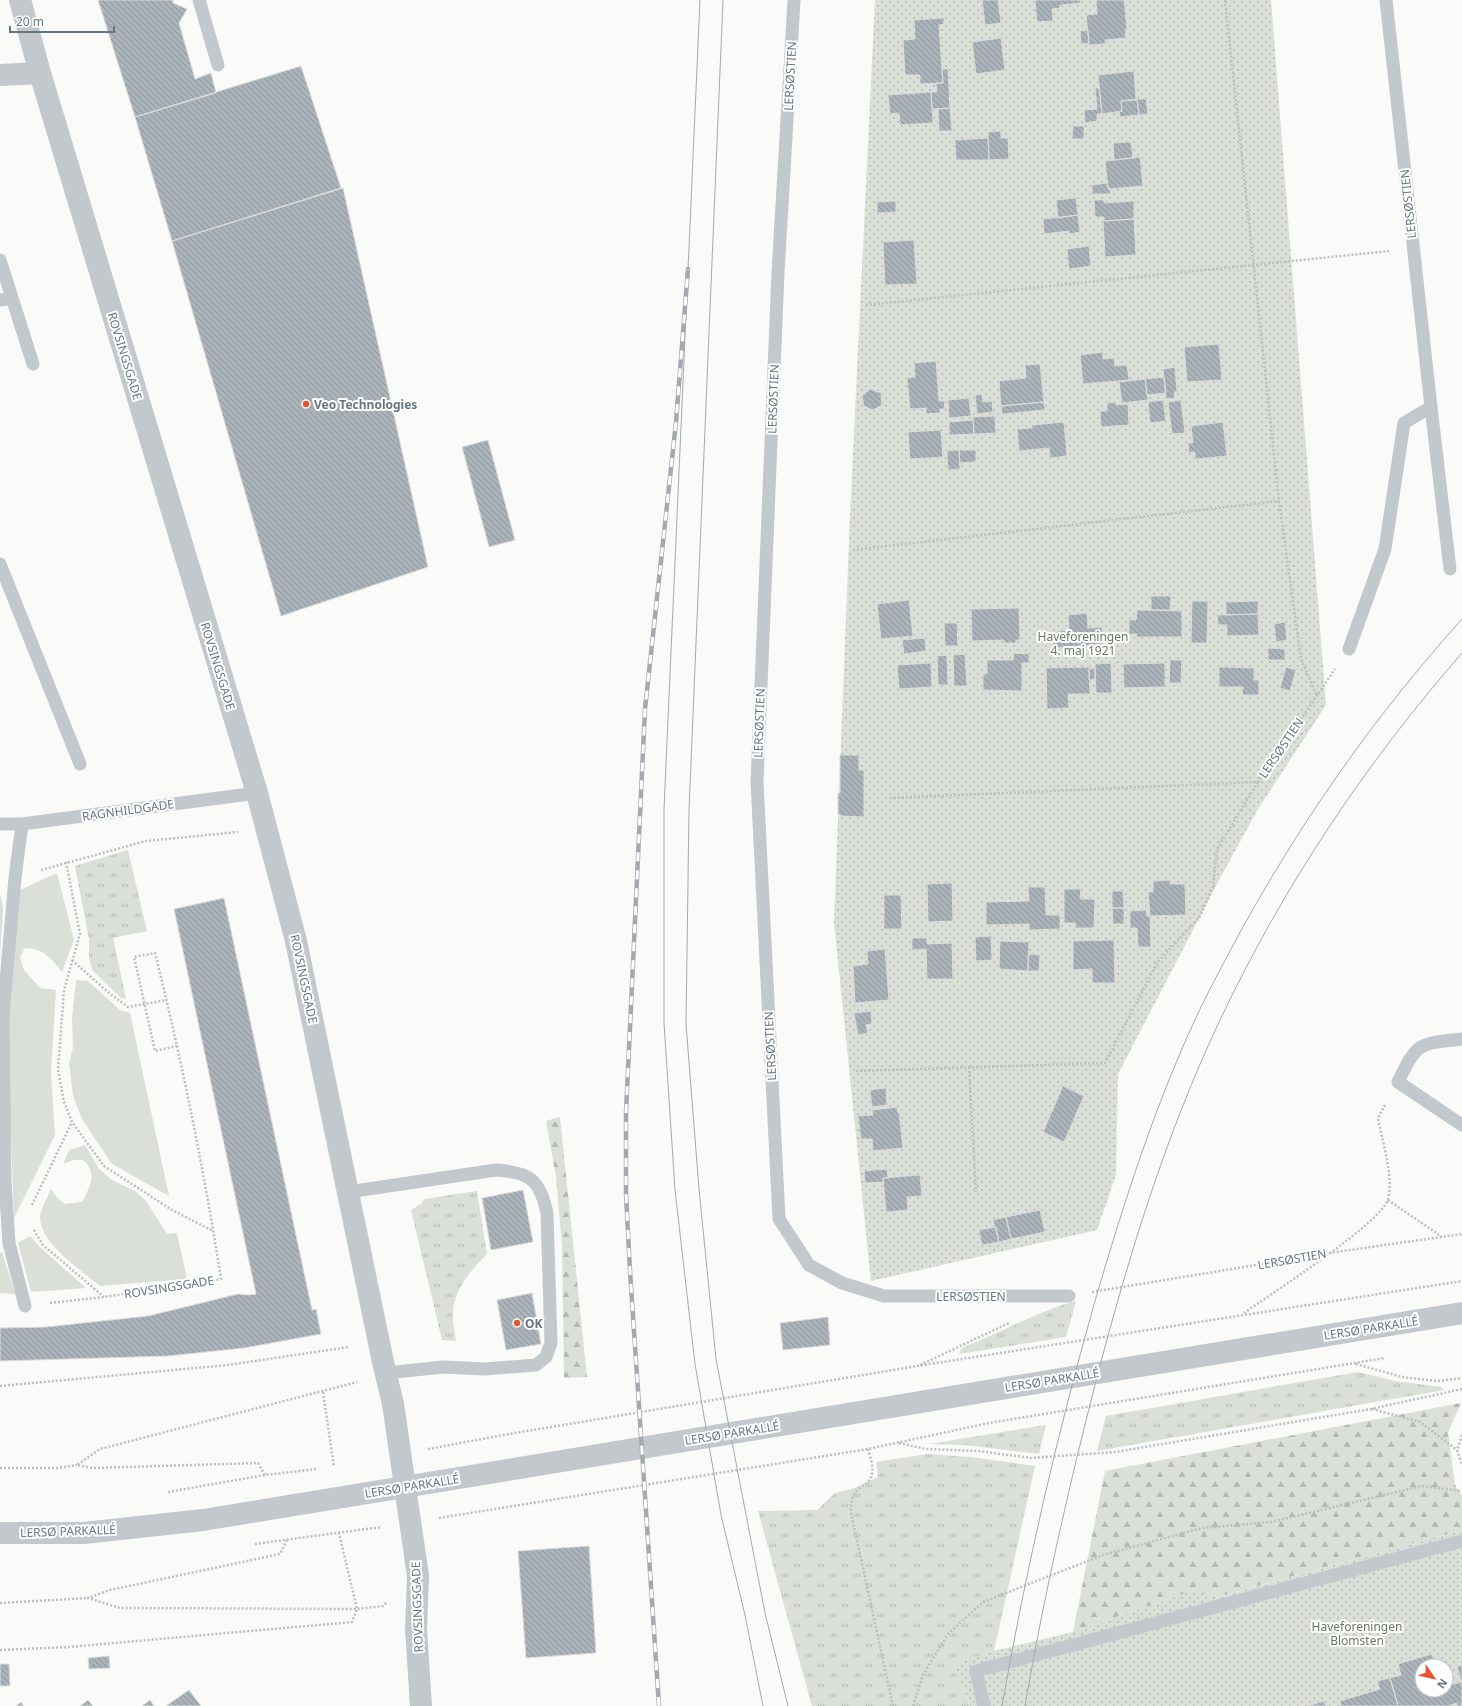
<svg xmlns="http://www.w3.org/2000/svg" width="1462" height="1706" font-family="'Noto Sans',sans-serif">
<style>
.grass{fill:url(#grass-tufts)}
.forest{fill:url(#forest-firs)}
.park{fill:#dadfd7}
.garden{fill:url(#garden-dots);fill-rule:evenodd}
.building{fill:url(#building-back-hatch);stroke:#dcdcda}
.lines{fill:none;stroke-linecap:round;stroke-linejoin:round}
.path{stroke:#bbbfc2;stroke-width:2.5;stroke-dasharray:2 2;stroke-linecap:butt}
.service{stroke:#c3c8cc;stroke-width:13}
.minor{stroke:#c3c8cc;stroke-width:22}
.tertiary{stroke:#c3c8cc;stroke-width:22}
.tram{stroke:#a2aab0;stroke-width:1}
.rail-casing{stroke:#a2aab0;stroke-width:4.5}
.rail{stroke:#fff;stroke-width:3;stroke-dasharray:9;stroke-linecap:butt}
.tertiary-bridge{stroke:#c3c8cc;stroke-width:22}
.poi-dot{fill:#e4572e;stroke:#fff;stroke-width:1.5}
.labels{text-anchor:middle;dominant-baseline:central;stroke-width:4;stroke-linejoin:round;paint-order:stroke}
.street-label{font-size:12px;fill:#657683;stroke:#fff}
.poi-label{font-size:12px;font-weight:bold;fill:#657683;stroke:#fff;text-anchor:start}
.park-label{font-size:12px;fill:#687a64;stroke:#fff}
</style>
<defs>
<pattern id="grass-tufts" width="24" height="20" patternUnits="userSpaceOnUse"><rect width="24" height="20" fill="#dadfd7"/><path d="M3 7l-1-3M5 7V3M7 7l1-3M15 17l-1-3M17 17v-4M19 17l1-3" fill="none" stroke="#b4b9b4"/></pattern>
<pattern id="forest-firs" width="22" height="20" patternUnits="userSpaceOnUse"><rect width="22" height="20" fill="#dadfd7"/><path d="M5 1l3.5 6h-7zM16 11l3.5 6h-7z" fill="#b4b9b4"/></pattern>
<pattern id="garden-dots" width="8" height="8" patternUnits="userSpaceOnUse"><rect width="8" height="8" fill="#dadfd7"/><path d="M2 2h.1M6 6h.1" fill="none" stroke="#b4b9b4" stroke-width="1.8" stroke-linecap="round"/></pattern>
<pattern id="building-back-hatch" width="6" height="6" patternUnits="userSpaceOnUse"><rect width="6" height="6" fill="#aab3b9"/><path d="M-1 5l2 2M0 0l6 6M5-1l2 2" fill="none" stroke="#8e969c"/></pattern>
</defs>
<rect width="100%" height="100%" fill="#fafaf8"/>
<!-- grass -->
<path class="grass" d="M128 850 147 931 113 938 126 999 121 998 92 970 89 957V939L75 866Z
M477 1191 487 1254C471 1271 453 1289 453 1314 452 1323 455 1332 456 1341L442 1340 411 1210 421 1204 424 1199Z
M1076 1301 1066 1337 959 1354 962 1348C1000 1333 1036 1312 1076 1301Z
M1358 1372 1395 1381 1441 1387 1444 1390 1097 1451 1106 1416Z
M1046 1425 1039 1454 965 1445 929 1444Z
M927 1454 971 1457 1035 1466 994 1651 954 1664 970 1706H812L758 1511 817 1510 835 1493 852 1489 878 1477 876 1462Z"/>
<!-- forest -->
<path class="forest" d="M560 1117 587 1377 564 1378 562 1246 556 1177 546 1121Z
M1461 1403 1448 1432 1455 1485 1462 1496V1530L1216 1597 1195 1590 1073 1632 1105 1471Z"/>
<!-- park -->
<path class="park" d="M57 873 74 940 62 972C52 959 43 948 25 948L20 957 24 970 40 988 56 990 51 1072 55 1135 14 1218 9 1083V1017L20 890Z
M0 894 3 908 0 959Z
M76 980 88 981 120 1010 130 1013 169 1196 112 1164 82 1119 73 1096 69 1063 73 1048 72 1019Z
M85 1145 99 1169 112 1180 135 1191 146 1201 167 1234 177 1233 187 1279 100 1286C82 1271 41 1244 40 1218 40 1210 48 1197 51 1189L58 1199 65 1204 82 1202C90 1188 98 1172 83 1160H73L63 1164 69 1150Z
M30 1236 42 1249 86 1288 31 1292 18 1243Z
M2 1252 15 1294 0 1293V1253Z"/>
<!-- garden -->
<path class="garden" d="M875 0H1271L1326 705 1258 809 1219 880 1118 1074 1116 1175 1097 1230 871 1281 834 922 850 516Z
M1462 1530V1706H970L954 1664 994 1651 1073 1632 1195 1590 1217 1597ZM1422 1666H1446V1690H1422Z"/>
<!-- building -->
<path class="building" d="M98 0H173V3L187 9 179 23 195 79 211 73 216 93 135 117Z
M982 0H998L1001 23 985 25Z
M1035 0H1080L1081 3 1060 5V8L1052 9 1053 21 1037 22Z
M1096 0H1124L1127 29H1125L1126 38 1105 40V44L1089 45 1086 15 1097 14Z
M944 18V24L939 25 943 83 920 84V75H905L903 40 915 39 914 20Z
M1088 30 1089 43 1081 44 1080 31Z
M1001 38 1005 70 976 74 972 42Z
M301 66 341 188 172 241 135 117Z
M942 69H948L950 108 932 109 931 92H937L936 83H943Z
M1134 71 1136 100 1121 101 1122 111 1102 114 1098 75Z
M1095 88H1099L1102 114H1097V121L1085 123 1084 110 1097 109Z
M931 92 933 123 900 125 899 113 890 114 888 95Z
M1137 99H1146L1148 114 1139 115Z
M1137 99 1139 115 1120 117 1119 112 1122 111 1121 101Z
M950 108 952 131H939L938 109Z
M1073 126H1084V139H1072Z
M1001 131V138H1008L1009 159 989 160 988 132Z
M988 138 989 160H956L955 140Z
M1131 142 1133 158 1114 160 1113 143Z
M1140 157 1143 186 1108 189 1105 161Z
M1107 183 1111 194H1092V185Z
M343 188 428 567 281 616 172 241Z
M1076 198 1078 215 1058 218 1056 200Z
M1094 200H1104V203L1134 201V219L1104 221V217H1095Z
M896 201V212L877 213V202Z
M1078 215 1080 232 1069 234V231L1044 234 1043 219Z
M1134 219 1136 255 1105 257 1103 221Z
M914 240 917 284 885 285 883 242Z
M1089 246 1091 266 1069 269 1067 249Z
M1219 344 1222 380 1187 382 1184 347Z
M1103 352V359L1114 358 1115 366 1127 365 1129 380 1083 384 1080 355Z
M936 361 939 401H944L945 409H940V413L926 414V408L910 409 907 378 915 377 914 363Z
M1040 364 1044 402 1001 406 999 381 1026 378 1025 365Z
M1175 367 1177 392H1174L1175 398 1166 399 1163 369Z
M1164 377 1166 393 1147 395 1145 379Z
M1145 379 1148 400 1122 403 1119 382Z
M870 389 881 393 882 405 873 410 864 406 862 396Z
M982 394 983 402 992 401 993 412 977 414 975 395Z
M969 398 971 416 949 418 948 400Z
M1163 400 1166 421 1150 423 1148 402Z
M1181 400 1185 433 1172 434 1168 402Z
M1044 402 1045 410 1002 414 1001 406Z
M1116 402V405L1128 404 1129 425 1101 427 1100 411H1107V403Z
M995 416 996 433 974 434 973 417Z
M973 420 974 434 949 435V422Z
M1064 422 1067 456 1050 458 1049 448 1019 451 1017 429 1032 428V425Z
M1223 422 1227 456 1195 459V452L1189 453 1188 443H1193L1191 426Z
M941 430 943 457 910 459 908 432Z
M488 440 515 540 489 547 462 447Z
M959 450 960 469 948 470 947 451Z
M959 450H976V462L960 463Z
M1151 596H1171L1170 610H1151Z
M909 600 913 636 881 639 877 604Z
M1192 601H1208L1207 643H1191Z
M1258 601V614L1226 615V602Z
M1019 608 1020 640H1016V643H1004V640L972 641 971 609Z
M1137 610 1182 611V637H1136L1137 634H1129V620H1136Z
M1087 613 1088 628 1102 627 1103 644 1053 648 1052 632 1069 630 1068 615Z
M1258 614 1259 635 1227 636V625H1218L1217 615Z
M1285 622 1287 640 1276 642 1274 624Z
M944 623H957L958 646H945Z
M925 638 926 651 904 654 902 640Z
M1268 648 1285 649V660H1268Z
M1014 653 1029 654V663H1022V691L983 690V674H987V660H1013Z
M965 654 967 686H954L953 655Z
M947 655 948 685H938L937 656Z
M1170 660H1182L1181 683H1169Z
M931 663 932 687 899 689 897 665Z
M1111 663 1112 693H1096L1095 664Z
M1165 663V687L1124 688 1123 664Z
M1089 667 1090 694H1068L1069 708 1047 709 1046 668Z
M1219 667 1254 668V680H1259V695H1242L1243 687H1219Z
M1286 667 1296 670 1290 691 1280 688Z
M1095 668V679L1089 680V669Z
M840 755H859V770H864V817L840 816 841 815 838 814V793H840Z
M1170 880V884H1185L1186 915 1150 916 1148 892H1153V881Z
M952 883 953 921 928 922 927 884Z
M1028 887H1045L1046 915H1060V929L1029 930V924L986 925V902L1029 901Z
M1064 889H1081L1080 899H1095L1094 928H1076L1075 923H1064Z
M1112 891H1123L1124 908H1112Z
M884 895H901L902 929H884Z
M224 898 312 1310 316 1309 321 1334 244 1348 168 1356 0 1361V1328L46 1327 148 1316 238 1294 248 1295 256 1294 174 909Z
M1112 908H1124V924H1113Z
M1146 910 1147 916H1150L1151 947H1138L1137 928H1130V911Z
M991 936 992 960 976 961 975 937Z
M912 938H927V944L952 943 953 979H927L926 949 912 950Z
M1114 940 1115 983H1092V969L1073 970V941Z
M1000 941 1029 942 1028 971 999 969Z
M885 949 889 1000 855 1003 853 966 868 964 867 951Z
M1028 954 1040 955 1039 971H1028Z
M871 1011 872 1024 866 1025 868 1033 858 1035 854 1013Z
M1063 1086 1084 1096 1064 1142 1043 1132Z
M886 1088 887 1105 872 1107 870 1090Z
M897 1107 898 1113 899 1112 903 1148 873 1151 872 1139H861L858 1116 873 1115 872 1110Z
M887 1169 888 1178H883L884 1182 865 1183 864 1171Z
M920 1175 922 1196 907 1197 908 1210 886 1212 883 1178Z
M523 1190 533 1242 491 1250 482 1198Z
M1040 1210 1045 1232 1011 1239 1006 1217Z
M1006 1217 1011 1239 999 1242 993 1220Z
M996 1227 999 1242 982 1245 979 1230Z
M532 1293 541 1344 506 1350 497 1300Z
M828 1317 830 1345 783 1350 780 1323Z
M589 1546 596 1653 526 1658 518 1551Z
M1432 1654 1436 1666H1422V1690H1446V1666H1439L1447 1664 1453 1684 1462 1682V1706H1457V1703L1448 1706H1398L1390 1678 1401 1675 1398 1664Z
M109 1656 110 1668 89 1669 88 1658Z
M0 1664H9L10 1686H0Z
M1462 1665V1681H1461L1457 1666Z
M1390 1678 1398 1706H1341L1340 1701 1380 1689 1377 1681Z
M189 1690 201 1706H166Z
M88 1700 93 1706H80Z
M150 1700 154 1706H142Z
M1324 1701 1326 1706H1307Z
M21 1702 24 1706H16Z"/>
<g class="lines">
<!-- path -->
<path class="path" d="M1225 0 1279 501 1301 659 1317 696
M866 305 1389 251
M853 550 1279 501
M890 798 1258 782 1335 669
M66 862 80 934 64 990 58 1070 64 1102 72 1122 104 1166 172 1210 213 1231
M41 870 146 841 238 832
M72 960 109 993 128 1007 167 1000
M969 1067 976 1192
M856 1071 1105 1063 1157 963 1199 918 1213 887 1217 849 1258 782
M1388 1200 1442 1237
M32 1205 72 1122
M34 1230 43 1245 104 1297
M1092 1292 1329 1253 1462 1234
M50 1303 104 1297 221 1279C204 1170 182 1061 155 953L134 957 155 1051 177 1046
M1244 1313C1268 1296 1383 1222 1388 1199 1394 1176 1382 1141 1378 1118L1386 1103
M1356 1364 1402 1377 1437 1381 1462 1378
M920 1365 1009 1323
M0 1386 228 1365 349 1347
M323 1392 334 1467
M1372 1409 1420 1422 1457 1450
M1462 1435 1457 1450 1462 1465
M899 1443 926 1449 978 1451 1031 1458 1115 1452 1371 1409 1462 1389
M428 1449 509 1434 917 1366 1462 1281
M868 1449C870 1457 874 1466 872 1474 869 1490 850 1482 851 1513L893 1706
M0 1468H57L77 1465
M265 1475 258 1463 93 1468 77 1465 100 1449 357 1382
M168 1492 265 1475 317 1469
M439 1518 868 1449 989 1423 1385 1358
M287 1540 280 1554 110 1590 88 1598 120 1608 357 1609 383 1606 387 1602
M255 1544 381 1527
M0 1603 88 1598
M0 1650 69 1647 352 1622 357 1609 339 1533
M913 1706 923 1675 948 1634 983 1602 1103 1555 1202 1528 1271 1522 1422 1486 1462 1491"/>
<!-- service -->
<path class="service" d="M199 0 218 65
M794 0 778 273 757 782 779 1219 809 1265 842 1283 884 1296H1069
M1386 0 1431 407 1450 569
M0 260 33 364
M0 300 12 299
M0 564 80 764
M1349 649 1385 549 1404 423 1431 407
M0 824H22L257 793
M22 824 15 878 3 1016 5 1182 9 1243 25 1306
M1462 1039C1418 1044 1418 1041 1398 1082L1462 1125
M348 1192 496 1170C530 1172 540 1180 547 1213L551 1343 546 1357 536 1365 485 1369 443 1367 386 1373
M984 1706 976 1671 1462 1541"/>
<!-- minor -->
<path class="minor" d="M0 75 40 73"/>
<!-- tertiary -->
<path class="tertiary" d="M20 0 40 73 257 793 296 941 383 1362 393 1404
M0 1533H84L203 1520 1462 1313
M418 1576 416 1629 421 1706"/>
<!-- tram -->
<path class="tram" d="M700 0 664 809V1023L675 1190 695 1364 721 1515 745 1615 763 1706
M723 0 689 810 686 1024 699 1189 716 1359 765 1613 788 1706
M1002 1706C1026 1569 1057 1435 1095 1301 1124 1202 1156 1101 1201 1007 1272 864 1355 738 1462 619
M1025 1706C1044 1595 1069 1486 1097 1377 1129 1255 1166 1134 1220 1020 1283 887 1365 764 1462 653"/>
<!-- rail casing -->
<g class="rail-casing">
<path id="rail" d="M659 1706 630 1271 626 1194V1112L645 709 676 422 688 269"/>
</g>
<!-- rail -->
<use href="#rail" class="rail"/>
<!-- tertiary-bridge -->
<path class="tertiary-bridge" d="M393 1404 418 1576"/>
</g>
<!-- markers -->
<g class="poi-dot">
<circle cx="306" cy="404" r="4"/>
<circle cx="517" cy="1323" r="4"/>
</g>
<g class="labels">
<!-- street labels -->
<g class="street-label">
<text transform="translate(790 76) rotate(-87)">LERSØSTIEN</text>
<text transform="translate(1408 204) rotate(-96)">LERSØSTIEN</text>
<text transform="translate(125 356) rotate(73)">ROVSINGSGADE</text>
<text transform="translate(773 399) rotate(-88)">LERSØSTIEN</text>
<text transform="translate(218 666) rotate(73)">ROVSINGSGADE</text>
<text transform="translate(759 723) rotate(-88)">LERSØSTIEN</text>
<text transform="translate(1281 748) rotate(-56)">LERSØSTIEN</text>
<text transform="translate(128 810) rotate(-8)">RAGNHILDGADE</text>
<text transform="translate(304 979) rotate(78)">ROVSINGSGADE</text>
<text transform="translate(770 1046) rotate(-93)">LERSØSTIEN</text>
<text transform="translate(1292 1259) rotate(-10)">LERSØSTIEN</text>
<text transform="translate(169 1287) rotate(-9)">ROVSINGSGADE</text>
<text x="971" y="1296">LERSØSTIEN</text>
<text transform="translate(1371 1328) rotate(-9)">LERSØ PARKALLÉ</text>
<text transform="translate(1052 1380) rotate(-9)">LERSØ PARKALLÉ</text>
<text transform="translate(732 1433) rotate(-9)">LERSØ PARKALLÉ</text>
<text transform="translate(412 1486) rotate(-9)">LERSØ PARKALLÉ</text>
<text transform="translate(68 1531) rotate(-2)">LERSØ PARKALLÉ</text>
<text transform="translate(417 1607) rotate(-92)">ROVSINGSGADE</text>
</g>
<!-- poi labels -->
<g class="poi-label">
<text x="314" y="404">Veo Technologies</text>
<text x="525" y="1323">OK</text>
</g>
<!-- park labels -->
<g class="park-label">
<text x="1083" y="636">Haveforeningen<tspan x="1083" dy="14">4. maj 1921</tspan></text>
<text x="1357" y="1626">Haveforeningen<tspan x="1357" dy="14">Blomsten</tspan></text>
</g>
</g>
<!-- north arrow -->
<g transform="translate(1434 1678) rotate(124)"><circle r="19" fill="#ffffff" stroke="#c1c8cd"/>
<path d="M0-3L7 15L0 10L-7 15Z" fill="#e4572e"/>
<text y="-6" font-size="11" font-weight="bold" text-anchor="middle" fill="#657683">N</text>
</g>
<!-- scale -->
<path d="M10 26v6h104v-6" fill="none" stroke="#657683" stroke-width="2"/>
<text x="16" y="26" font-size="12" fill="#657683" stroke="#ffffff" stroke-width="3" paint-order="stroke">20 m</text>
</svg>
